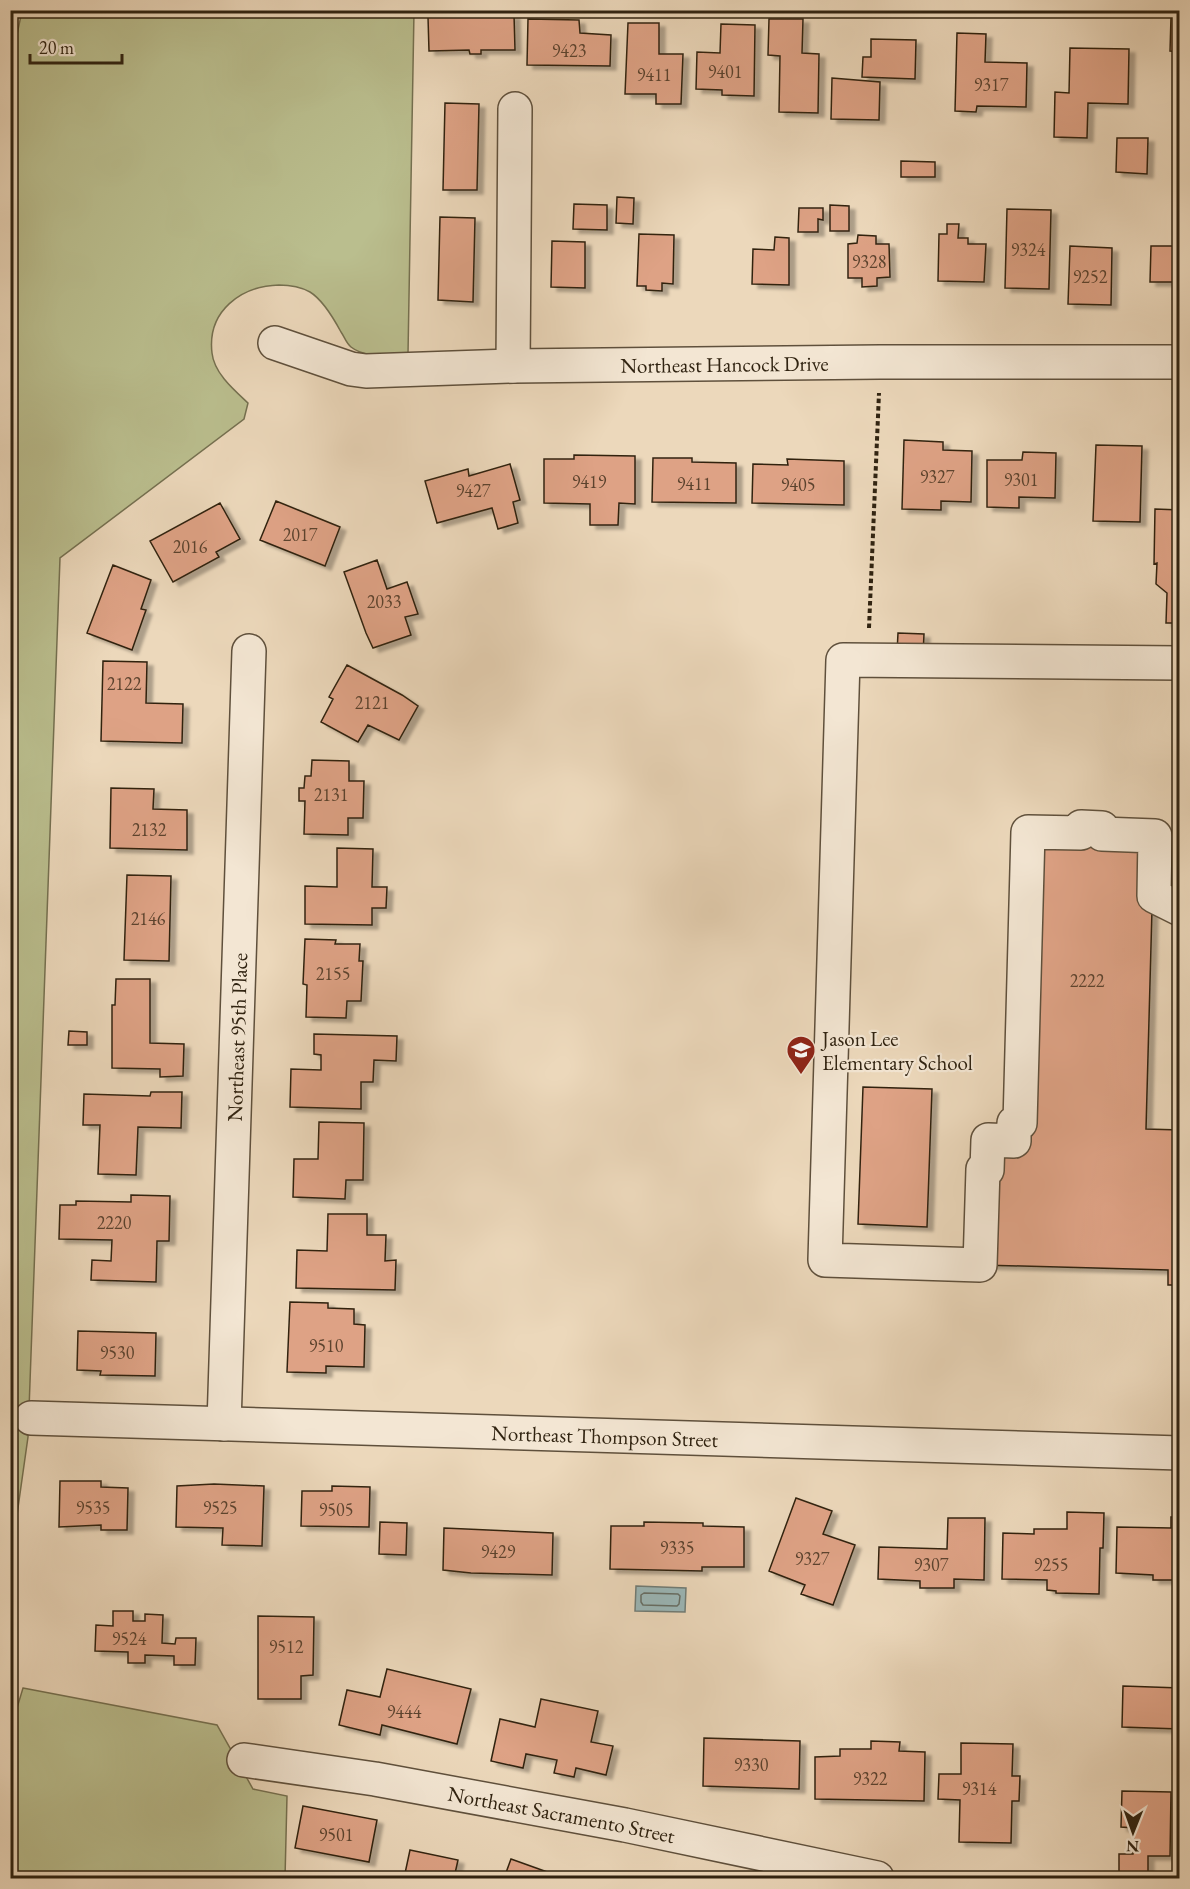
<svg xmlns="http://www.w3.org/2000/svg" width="1190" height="1889" font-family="'EB Garamond',serif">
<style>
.green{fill:#babe8e;stroke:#757050;stroke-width:1.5}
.water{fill:#9bb8b9;stroke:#707c76;stroke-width:1.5}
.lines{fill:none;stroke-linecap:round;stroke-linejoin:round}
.shore{stroke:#666e65;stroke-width:1.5}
.building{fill:#dea285;stroke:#302311;stroke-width:1.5;filter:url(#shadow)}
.minor-casing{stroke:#5f503c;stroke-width:36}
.path{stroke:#302311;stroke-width:4;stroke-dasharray:4.5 3;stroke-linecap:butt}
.minor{stroke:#f3e6d3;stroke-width:33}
.labels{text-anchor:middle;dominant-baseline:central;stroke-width:4.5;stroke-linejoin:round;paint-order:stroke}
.number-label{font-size:18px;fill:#5c432e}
.street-label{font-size:21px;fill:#302311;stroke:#f3e6d3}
.poi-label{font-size:21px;fill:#302311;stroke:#f3e6d3;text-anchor:start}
</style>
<defs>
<filter id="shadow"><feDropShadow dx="6" dy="4" stdDeviation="1.5" flood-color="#0004"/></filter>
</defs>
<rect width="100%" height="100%" fill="#ecd8bb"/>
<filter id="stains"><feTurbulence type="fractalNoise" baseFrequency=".00333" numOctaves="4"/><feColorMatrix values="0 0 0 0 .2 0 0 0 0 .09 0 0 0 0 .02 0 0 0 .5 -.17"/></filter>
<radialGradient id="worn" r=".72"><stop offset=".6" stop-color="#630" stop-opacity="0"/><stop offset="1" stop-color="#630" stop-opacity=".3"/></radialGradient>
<!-- green -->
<path class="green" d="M22 11H414L408 354C390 354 366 359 351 347 346 343 344 336 341 332 334 319 323 300 310 292 301 287 290 285 279 285 241 286 207 311 212 353 214 373 234 390 248 403L244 419 60 558 28 1437 14 1536 11 1543 10 67Z
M23 1688 217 1725 253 1789 287 1796 285 1878H11L10 1731Z"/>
<!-- water -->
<path class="water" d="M636 1586 686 1588 685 1612 635 1611Z"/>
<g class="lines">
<!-- shore -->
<path class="shore" d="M644 1593 678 1594 680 1596 679 1604 677 1606 643 1605 641 1602V1595Z"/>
</g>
<!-- building -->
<path class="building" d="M454 14 514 15 515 50H481V54H470L469 50 429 51 428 17H453Z
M1171 17 1180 18V52L1170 51Z
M528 19 579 20 580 33 611 35 610 66 527 65Z
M769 19H803L802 53 819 54 818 113 779 112 780 56 768 55Z
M628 23H659V54H683L681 104H656V94H625Z
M721 24 755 25 754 96 722 95V90L696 89 697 52 720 53Z
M957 33 986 34 985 62 1027 63 1026 107 977 106 976 112 955 111Z
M871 39 916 40 915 79 862 77 863 57H871Z
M1070 48 1129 49 1128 104 1088 103 1087 138 1054 137 1055 92 1069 93Z
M832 78 880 82 879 120 831 119Z
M445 103 479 104 477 190H443Z
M1117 138H1148L1147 174 1116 172Z
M901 161 935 162V177H901Z
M617 197 634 198 633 224 616 223Z
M574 204 607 205V230L573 229Z
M830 205 849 206V231H830Z
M799 208H823V220L818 219V232H798Z
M1007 209 1051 210 1049 289 1005 288Z
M440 217 475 218 473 302 438 300Z
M947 224H959L958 238H968V244H986L984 282 938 281 939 234H947Z
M639 234 674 235 673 284 662 283V291L646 290V286H637Z
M858 235 876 236V244H889L890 277 877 278V286L862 287V278H848V244L857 243Z
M775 237 789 238V285L752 284 753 249 774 250Z
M552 241 585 242V288L551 287Z
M1070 246 1112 248 1111 305 1068 304Z
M1151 246H1180V282H1150Z
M904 440 943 442V450L972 451 971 502 941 501V510L902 509Z
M1096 445 1142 446 1140 522 1093 521Z
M1023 452 1056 453 1055 498 1019 497V508L987 507V460H1022Z
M574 455 635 456V504L619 503 618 525H590V504L544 503V459H574Z
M653 458H692V462L736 463V503L652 502Z
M787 459 844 461V505L752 503 753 464 788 465Z
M510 464 520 500 513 502 518 523 498 529 492 508 437 523 425 481 468 469 469 476Z
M276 501 340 527 325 566 260 540Z
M220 503 240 539 216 552 219 557 173 582 150 541Z
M1155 509 1180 510V623H1166L1167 593 1156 584 1157 563 1154 564Z
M377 560 387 589 407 582 418 614 405 617 411 635 373 648 366 633 344 572Z
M113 565 151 580 141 609 146 610 132 650 87 633Z
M898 633 924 634 923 654 897 653Z
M103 661 147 662 146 703 183 704 182 743 101 741Z
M347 665 402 695 418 706 399 740 368 725 358 742 321 722 333 699 329 697Z
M312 760 349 761V781H364L363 818H348V835L304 834 305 801H299V788H304L305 776H311Z
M111 788 154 789 153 809 187 810V850L110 848Z
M1029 833 1154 836 1146 1129 1180 1130V1285H1168V1270L981 1265 984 1170 1014 1141Z
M337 848 373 849 372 887H387L386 908H372V925L305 924V886L337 887Z
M127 875 171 876 169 961 124 960Z
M305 939 336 940 335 944H360L359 961H363L361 1001H347L346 1018 306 1017 307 985 303 984Z
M116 979H150V1043L184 1044 183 1076 160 1077V1069L112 1068V1005H115Z
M69 1031 87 1032V1045H68Z
M314 1034 397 1036 396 1061 374 1060 373 1082H361V1109L290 1107 291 1069 321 1070V1055L314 1054Z
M863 1087 932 1089 927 1227 858 1224Z
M151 1092H182L181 1128 138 1127 136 1175 98 1174 100 1125H83L84 1094 150 1096Z
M319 1122 364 1123 363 1180H346L345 1199 293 1197 294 1159H318Z
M131 1195 170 1196 169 1241H157L156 1282 91 1280 92 1260 111 1261 112 1240 59 1239 60 1205H76V1201L131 1202Z
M328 1214H367V1235H386L385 1261 396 1260 395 1290 296 1288 297 1250 327 1251Z
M290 1302 328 1303V1308L354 1309V1324L365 1325 364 1367 326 1366V1373L287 1372Z
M78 1331 156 1333 155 1376 100 1375 101 1371 77 1370Z
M60 1481H101V1487L128 1488 127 1530H101V1525L59 1527Z
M214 1484 264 1486 262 1546 222 1545 223 1528 176 1527 177 1486Z
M332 1486 370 1487 369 1527 301 1526 302 1491H332Z
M796 1498 832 1511 823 1534 855 1545 833 1605 801 1594 805 1585 769 1571Z
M1067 1512 1104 1513 1103 1548H1100L1099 1594 1056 1593V1591L1047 1590V1580L1002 1579 1003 1533 1034 1534V1529H1067Z
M1171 1517H1180V1580H1153V1575L1116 1573 1117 1527 1171 1528Z
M948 1518H985L984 1580 954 1579V1588H920V1581L878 1579 879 1547 947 1549Z
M380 1522 407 1523 406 1555 379 1554Z
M644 1522 703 1523V1526L744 1527V1567H702V1571L610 1569 611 1526H644Z
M444 1528 553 1533 552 1575 471 1573 443 1570Z
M113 1611H133V1621H145V1614L163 1615 162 1643 175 1644 176 1638H196L195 1665H174V1656L145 1655V1663H128V1652L95 1651 96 1625 113 1626Z
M258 1616 314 1617 313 1675 301 1676V1699H258Z
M387 1669 471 1689 457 1744 382 1725 380 1735 339 1725 347 1690 380 1697Z
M1123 1686 1180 1688V1729L1122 1727Z
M541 1699 598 1711 591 1742 613 1746 606 1775 576 1768 574 1777 554 1773 557 1760 526 1754 523 1768 491 1761 500 1719 535 1727Z
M704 1738 800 1741 799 1789 703 1786Z
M871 1741 900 1742 899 1751 925 1752 924 1801 815 1799V1757L840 1756V1749H871Z
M961 1743 1013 1744 1012 1776H1020L1019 1801H1012L1011 1843 959 1842 960 1800 938 1799 939 1774H961Z
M1122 1791 1171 1792 1170 1856H1148V1874L1119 1873V1854H1133L1134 1828 1121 1827Z
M303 1806 377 1820 369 1862 295 1848Z
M410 1850 458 1860 454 1878H404Z
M511 1859 564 1878H504Z"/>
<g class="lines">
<!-- minor casing -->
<g class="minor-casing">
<g id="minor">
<path id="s1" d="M275 343 351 369 366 371 513 366 880 362H1180"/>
<path d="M513 366 515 109"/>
<path d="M1180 663 843 660 825 1260 980 1265 983 1169 987 1170 988 1140 1014 1141V1123H1020L1028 832 1081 833V827L1102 828V834L1155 836 1154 896 1180 909"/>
<path id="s2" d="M31 1418 1180 1453"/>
<path id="s3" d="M224 1424 249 651"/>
<path id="s4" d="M244 1760 375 1779 625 1825 877 1878"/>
</g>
</g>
<!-- path -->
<path class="path" d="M869 628 879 393"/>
<!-- minor -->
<use href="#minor" class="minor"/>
</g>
<!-- icons -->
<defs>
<g id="school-pin" transform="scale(1.5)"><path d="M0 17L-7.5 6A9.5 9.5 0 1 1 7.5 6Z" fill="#8f2418" stroke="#f3e6d3"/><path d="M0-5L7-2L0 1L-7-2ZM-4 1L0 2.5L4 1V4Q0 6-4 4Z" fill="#fff"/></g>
</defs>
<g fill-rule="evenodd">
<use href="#school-pin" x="801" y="1050"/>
</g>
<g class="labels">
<!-- number labels -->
<g class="number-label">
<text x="569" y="50">9423</text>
<text x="725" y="71">9401</text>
<text x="654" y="74">9411</text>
<text x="991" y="84">9317</text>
<text x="1028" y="249">9324</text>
<text x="869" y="261">9328</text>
<text x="1090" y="276">9252</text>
<text x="937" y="476">9327</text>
<text x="1021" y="479">9301</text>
<text x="589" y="481">9419</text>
<text x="694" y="483">9411</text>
<text x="798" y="484">9405</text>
<text x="473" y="490">9427</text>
<text x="300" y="534">2017</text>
<text x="190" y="546">2016</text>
<text x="384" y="601">2033</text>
<text x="124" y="683">2122</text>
<text x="372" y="702">2121</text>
<text x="331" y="794">2131</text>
<text x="149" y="829">2132</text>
<text x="148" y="918">2146</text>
<text x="333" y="973">2155</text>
<text x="1087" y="980">2222</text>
<text x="114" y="1222">2220</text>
<text x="326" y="1345">9510</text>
<text x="117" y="1352">9530</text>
<text x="93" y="1507">9535</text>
<text x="220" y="1507">9525</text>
<text x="336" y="1509">9505</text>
<text x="677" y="1547">9335</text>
<text x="498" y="1551">9429</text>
<text x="812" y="1558">9327</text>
<text x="931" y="1564">9307</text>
<text x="1051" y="1564">9255</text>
<text x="129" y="1638">9524</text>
<text x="286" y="1646">9512</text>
<text x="404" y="1711">9444</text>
<text x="751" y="1764">9330</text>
<text x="870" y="1778">9322</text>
<text x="979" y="1788">9314</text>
<text x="336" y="1834">9501</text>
</g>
<!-- street labels -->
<g class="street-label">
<text stroke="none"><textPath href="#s1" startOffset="454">Northeast Hancock Drive</textPath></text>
<text stroke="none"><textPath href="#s3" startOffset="387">Northeast 95th Place</textPath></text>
<text stroke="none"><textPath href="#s2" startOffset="574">Northeast Thompson Street</textPath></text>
<text stroke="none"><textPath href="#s4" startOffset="322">Northeast Sacramento Street</textPath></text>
</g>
<!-- poi labels -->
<g class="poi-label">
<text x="822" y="1038">Jason Lee<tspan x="822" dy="24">Elementary School</tspan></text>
</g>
</g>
<!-- margin -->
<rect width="1190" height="1889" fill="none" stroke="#ecd8bb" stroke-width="36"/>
<rect x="12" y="12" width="1166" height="1865" fill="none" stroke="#302311" stroke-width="3"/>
<rect x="18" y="18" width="1154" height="1853" fill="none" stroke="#302311" stroke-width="1.5"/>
<!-- north arrow -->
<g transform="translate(1133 1832) rotate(181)" stroke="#f3e6d3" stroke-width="4.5" paint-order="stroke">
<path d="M0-4.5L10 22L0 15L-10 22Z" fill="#302311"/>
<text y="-9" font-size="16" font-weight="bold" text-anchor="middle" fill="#302311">N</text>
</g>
<!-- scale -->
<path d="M30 54v9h92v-9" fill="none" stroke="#302311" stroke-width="3"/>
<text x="39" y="54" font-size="18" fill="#302311" stroke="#f3e6d3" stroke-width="4.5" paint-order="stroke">20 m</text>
<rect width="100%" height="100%" filter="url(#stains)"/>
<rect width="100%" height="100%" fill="url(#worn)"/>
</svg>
